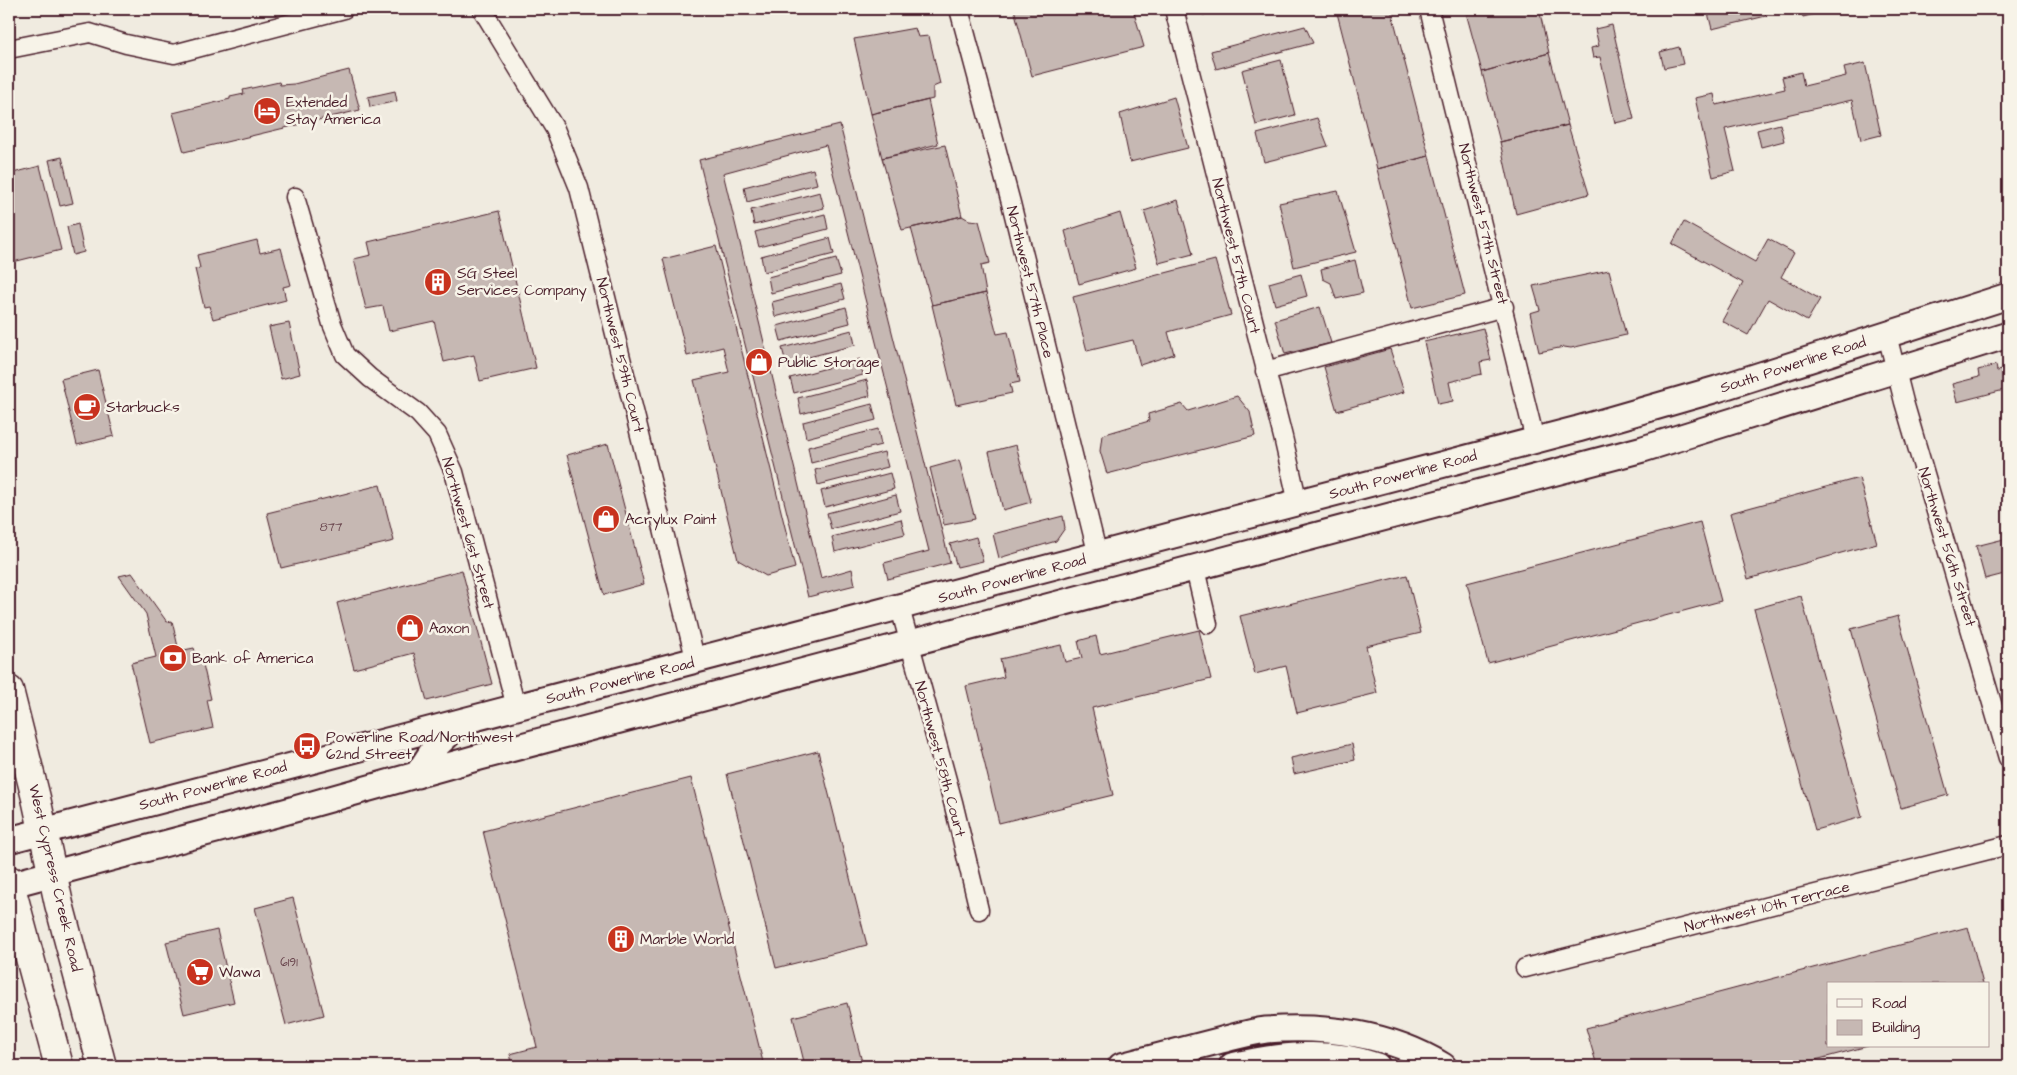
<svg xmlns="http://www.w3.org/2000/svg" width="2017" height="1075" font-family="'Architects Daughter',sans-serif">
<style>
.building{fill:#c6b8b3;stroke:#4a1f2b}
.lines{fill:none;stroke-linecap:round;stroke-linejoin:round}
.street-casing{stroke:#4a1f2b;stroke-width:21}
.secondary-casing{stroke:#4a1f2b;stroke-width:29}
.primary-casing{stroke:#4a1f2b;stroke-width:31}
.street{stroke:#f7f3e8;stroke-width:18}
.secondary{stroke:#f7f3e8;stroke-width:25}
.primary{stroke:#f7f3e8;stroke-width:28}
.labels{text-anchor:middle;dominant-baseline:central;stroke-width:5;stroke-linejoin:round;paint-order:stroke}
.number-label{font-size:12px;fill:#69454d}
.poi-label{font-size:15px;fill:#4a1f2b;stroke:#f7f3e8;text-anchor:start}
.street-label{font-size:15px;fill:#4a1f2b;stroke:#f7f3e8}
</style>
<rect width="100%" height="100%" fill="#f0ebe0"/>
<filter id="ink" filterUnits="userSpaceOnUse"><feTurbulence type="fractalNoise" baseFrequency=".02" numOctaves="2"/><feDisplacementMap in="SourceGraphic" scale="10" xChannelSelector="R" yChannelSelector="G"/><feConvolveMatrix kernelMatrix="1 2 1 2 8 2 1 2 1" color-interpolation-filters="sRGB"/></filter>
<g filter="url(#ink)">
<!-- building -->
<path class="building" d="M1014 9H1097L1099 13 1117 9H1133L1144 47 1032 76Z
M1201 9H1229L1203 15Z
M1336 9H1391L1429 156 1377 169Z
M1465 9H1539L1549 53 1482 72Z
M1707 9H1764L1766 16 1712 29Z
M1800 9H1834L1803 17Z
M1612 25 1634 119 1615 123 1600 57 1593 58 1591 48 1599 46 1595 29Z
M1305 26 1313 43 1216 69 1211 51Z
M915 28 918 37 929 36 940 84 933 87V99L871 114 854 39Z
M1679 47 1683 64 1664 68 1660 52Z
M1549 53 1568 125 1500 142 1482 72Z
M1281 60 1295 115 1256 125 1242 70Z
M1865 63 1881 135 1861 140 1852 100 1725 129 1735 171 1713 177 1695 98 1714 94 1716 105 1785 89 1782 77 1801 72 1804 86 1846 76 1844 68Z
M349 70 360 110 184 152 173 113 230 99V97L244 94 243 90 279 82 280 85 294 84Z
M395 91 397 101 370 107 368 97Z
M1174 97 1188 148 1130 162 1120 114Z
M928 100 938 144 882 158 871 114Z
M1317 118 1328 146 1264 162 1257 134Z
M1780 124 1784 141 1761 147 1757 130Z
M840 125 950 563 888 579 884 563 929 551 826 145 723 173 821 578 852 569 855 585 808 597 699 160Z
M1568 125 1589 194 1516 214 1500 142Z
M945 145 962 216 902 230 882 158Z
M1429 156 1465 295 1412 308 1377 169Z
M62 157 73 203 60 206 49 160Z
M40 166 61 250 9 263V174Z
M813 169 817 184 747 202 744 187Z
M1338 191 1356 252 1294 267 1279 203Z
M820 192 824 208 754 225 751 210Z
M1178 200 1193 254 1159 263 1144 211Z
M499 211 536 368 480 381 474 355 444 362 434 321 389 331 383 306 366 309 354 259 371 255 368 242Z
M1120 213 1136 268 1079 284 1065 231Z
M825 214 828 229 759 247 755 232Z
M962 216 969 220 979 221 990 263 981 265 986 293 932 305 911 228Z
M1684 222 1755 262 1768 239 1794 253 1781 277 1820 299 1807 321 1768 299 1748 335 1722 321 1743 283 1672 244Z
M78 224 84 252 73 255 67 227Z
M830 238 834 254 764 272 761 256Z
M257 240 260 253 281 248 291 285 283 287 286 300 213 319 209 306 204 307 195 269 200 268 197 255Z
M716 246 795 568 766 576 738 560 694 380 729 372 723 347 687 356 663 259Z
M836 259 841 275 771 293 768 277Z
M1215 260 1231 315 1168 332 1174 354 1140 365 1133 340 1087 351 1073 297Z
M1355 260 1363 293 1336 299 1331 283 1323 279 1321 269Z
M1609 270 1626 335 1571 348 1564 347 1539 352 1530 313 1540 310 1533 286Z
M1301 274 1307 296 1275 305 1269 283Z
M841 284 845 299 775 317 772 302Z
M986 293 997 334 1008 332 1020 382 1010 384 1012 393 956 405 932 305Z
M846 307 850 323 781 341 777 326Z
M1320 307 1331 343 1285 354 1275 320Z
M289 323 300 374 281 379 269 327Z
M1483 328 1491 360 1480 362 1482 374 1449 382 1453 401 1438 404 1424 342Z
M852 330 855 345 786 363 782 348Z
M1390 349 1404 392 1337 411 1324 367Z
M860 359 863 375 794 393 790 378Z
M1996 365 1997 371 2008 369V389L1957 402 1952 384 1979 377 1978 370Z
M98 370 114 436 77 445 61 379Z
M867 380 870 396 801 414 798 398Z
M1237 396 1250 412 1255 436 1107 474 1100 451 1102 435 1149 421 1148 414 1182 404 1188 411Z
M872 404 876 420 806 438 803 422Z
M878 429 881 445 811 463 808 447Z
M608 444 644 584 604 595 567 455Z
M1016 445 1031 502 1003 510 989 452Z
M884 452 888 467 818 485 815 470Z
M959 460 975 519 944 525 930 468Z
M890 473 894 489 825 507 821 491Z
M1859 478 1877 543 1748 579 1730 513Z
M380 485 394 541 281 568 267 513Z
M896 495 900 511 831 529 827 513Z
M1063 516 1065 528 1056 541 999 558 993 534Z
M901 519 905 534 835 552 832 537Z
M1700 522 1721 601 1488 663 1467 583Z
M976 537 983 561 957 567 950 544Z
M2008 538V573L1985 579 1976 546Z
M462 570 492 684 427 701 414 653 354 669 337 603Z
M132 573 167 622 172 621 179 651 194 648 198 661 202 660 211 699 207 700 213 728 150 743 131 663 156 657 146 614 119 576Z
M1407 575 1421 633 1366 646 1377 693 1297 713 1286 666 1255 674 1240 616Z
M1801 596 1862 817 1815 830 1754 609Z
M1898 616 1948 795 1901 808 1851 629Z
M1199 630 1211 679 1092 708 1113 795 999 823 966 686 1004 677 1000 659 1061 645 1065 662 1082 658 1078 641 1096 636 1100 654Z
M1352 744 1355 760 1294 774 1291 758Z
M818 751 867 945 776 968 727 774Z
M691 778 764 1066H513L510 1054 537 1047 483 831Z
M293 898 324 1015 286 1025 255 908Z
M1968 927 1983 984H1828V1046H1868L1793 1066H1597L1586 1028Z
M217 930 234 1002 184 1014 166 942Z
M847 1003 863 1066H805L793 1017Z"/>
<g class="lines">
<!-- street casing -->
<g class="street-casing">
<path id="street" d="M482 9 555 129 579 188 696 662
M959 9 1011 203 1098 556
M1174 9 1283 437 1298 503
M1429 9 1535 440
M9 49 90 33 126 44 174 54 344 9
M295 197 332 324 345 355 370 378 418 413 437 434 454 472 516 707
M1887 335 1904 402 2008 758
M1265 371 1504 307
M1195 569 1208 624
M900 608 953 802 979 910
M1525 968 2008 845"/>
</g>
<!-- secondary casing -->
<g class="secondary-casing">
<path id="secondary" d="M417 775 436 746 460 723
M9 840 1578 429 1717 389 2008 296
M9 885 284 812 480 757 1643 449 2008 335
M1121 1066C1152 1058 1183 1050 1214 1042 1231 1038 1249 1032 1266 1030 1326 1025 1391 1034 1443 1066
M1232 1066C1280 1055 1330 1049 1377 1066"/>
</g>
<!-- primary casing -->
<g class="primary-casing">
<path id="primary" d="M9 690 36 798 59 904 102 1066
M9 880 59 1066"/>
</g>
<!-- street -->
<use href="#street" class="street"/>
<!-- secondary -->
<use href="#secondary" class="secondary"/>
<!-- primary -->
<use href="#primary" class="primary"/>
</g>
</g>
<!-- icons -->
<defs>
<g id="hotel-disc" transform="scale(1.4375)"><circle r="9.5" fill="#c8321e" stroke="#f7f3e8"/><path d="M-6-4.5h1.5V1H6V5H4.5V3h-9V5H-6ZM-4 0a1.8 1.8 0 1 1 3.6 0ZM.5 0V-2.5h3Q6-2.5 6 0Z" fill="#fff"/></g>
<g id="building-disc" transform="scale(1.4375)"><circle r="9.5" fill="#c8321e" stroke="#f7f3e8"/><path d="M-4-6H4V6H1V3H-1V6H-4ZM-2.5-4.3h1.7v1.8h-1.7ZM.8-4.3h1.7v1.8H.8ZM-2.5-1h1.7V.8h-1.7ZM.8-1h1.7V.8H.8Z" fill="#fff"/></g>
<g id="shop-disc" transform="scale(1.4375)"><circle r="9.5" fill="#c8321e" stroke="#f7f3e8"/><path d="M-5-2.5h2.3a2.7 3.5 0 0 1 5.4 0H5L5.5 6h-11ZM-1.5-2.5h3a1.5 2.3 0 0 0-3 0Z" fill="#fff"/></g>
<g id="cafe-disc" transform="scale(1.4375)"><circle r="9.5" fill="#c8321e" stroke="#f7f3e8"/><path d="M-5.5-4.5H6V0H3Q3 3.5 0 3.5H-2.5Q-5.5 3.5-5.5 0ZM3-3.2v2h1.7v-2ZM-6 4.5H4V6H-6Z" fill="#fff"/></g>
<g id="bank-disc" transform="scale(1.4375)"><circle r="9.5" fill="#c8321e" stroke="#f7f3e8"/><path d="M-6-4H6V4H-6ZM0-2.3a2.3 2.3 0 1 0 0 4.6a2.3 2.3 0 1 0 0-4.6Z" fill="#fff"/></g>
<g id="bus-disc" transform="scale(1.4375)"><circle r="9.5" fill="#c8321e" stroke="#f7f3e8"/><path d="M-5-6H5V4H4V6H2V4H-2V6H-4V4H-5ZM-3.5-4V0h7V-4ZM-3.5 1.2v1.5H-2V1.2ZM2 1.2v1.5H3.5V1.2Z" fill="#fff"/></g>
<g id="supermarket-disc" transform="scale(1.4375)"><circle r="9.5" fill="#c8321e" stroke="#f7f3e8"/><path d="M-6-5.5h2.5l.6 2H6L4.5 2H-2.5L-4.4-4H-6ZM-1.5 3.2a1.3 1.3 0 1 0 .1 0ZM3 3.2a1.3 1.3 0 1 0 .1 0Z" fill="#fff"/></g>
</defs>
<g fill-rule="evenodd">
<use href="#hotel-disc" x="267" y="111"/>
<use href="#building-disc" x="438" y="282"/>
<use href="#shop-disc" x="759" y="362"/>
<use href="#cafe-disc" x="87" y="407"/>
<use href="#shop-disc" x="606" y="519"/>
<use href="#shop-disc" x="410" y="628"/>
<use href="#bank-disc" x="173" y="658"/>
<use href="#bus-disc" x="307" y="746"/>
<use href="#building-disc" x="621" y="939"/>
<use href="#supermarket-disc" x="200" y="972"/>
</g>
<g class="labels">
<!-- number labels -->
<g class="number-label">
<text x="331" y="527">877</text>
<text x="289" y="962">6191</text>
</g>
<!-- poi labels -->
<g class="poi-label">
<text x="286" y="102">Extended<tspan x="286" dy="17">Stay America</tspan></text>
<text x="457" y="273">SG Steel<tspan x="457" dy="17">Services Company</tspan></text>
<text x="778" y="362">Public Storage</text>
<text x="106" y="407">Starbucks</text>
<text x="625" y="519">Acrylux Paint</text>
<text x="429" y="628">Aaxon</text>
<text x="192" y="658">Bank of America</text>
<text x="326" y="737">Powerline Road/Northwest<tspan x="326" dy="17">62nd Street</tspan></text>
<text x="640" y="939">Marble World</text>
<text x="219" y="972">Wawa</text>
</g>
<!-- street labels -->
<g class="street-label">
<text transform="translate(1483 224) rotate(76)">Northwest 57th Street</text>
<text transform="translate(1236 256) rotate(76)">Northwest 57th Court</text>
<text transform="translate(1030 282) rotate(76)">Northwest 57th Place</text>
<text transform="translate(620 355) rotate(76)">Northwest 59th Court</text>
<text transform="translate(1793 365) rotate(-18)">South Powerline Road</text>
<text transform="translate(1403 475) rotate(-15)">South Powerline Road</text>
<text transform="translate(468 533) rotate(74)">Northwest 61st Street</text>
<text transform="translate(1947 547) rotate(73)">Northwest 56th Street</text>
<text transform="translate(1012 579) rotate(-15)">South Powerline Road</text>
<text transform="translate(620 681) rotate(-14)">South Powerline Road</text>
<text transform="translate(940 759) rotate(75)">Northwest 58th Court</text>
<text transform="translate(213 786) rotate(-15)">South Powerline Road</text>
<text transform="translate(55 878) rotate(77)">West Cypress Creek Road</text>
<text transform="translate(1767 907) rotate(-14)">Northwest 10th Terrace</text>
</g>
</g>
<!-- margin -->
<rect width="2017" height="1075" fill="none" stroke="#f7f3e8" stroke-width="30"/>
<rect x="15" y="15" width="1987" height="1045" fill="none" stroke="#4a1f2b" stroke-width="2" filter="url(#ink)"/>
<!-- legend -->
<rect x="1827" y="982" width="162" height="65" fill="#f7f3e8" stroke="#b29e9c"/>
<rect x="1837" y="999" width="25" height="8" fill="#f7f3e8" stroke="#b29e9c"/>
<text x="1872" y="1008" font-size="15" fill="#4a1f2b">Road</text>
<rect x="1837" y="1020" width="25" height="15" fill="#c6b8b3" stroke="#b29e9c"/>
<text x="1872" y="1032" font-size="15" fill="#4a1f2b">Building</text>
</svg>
